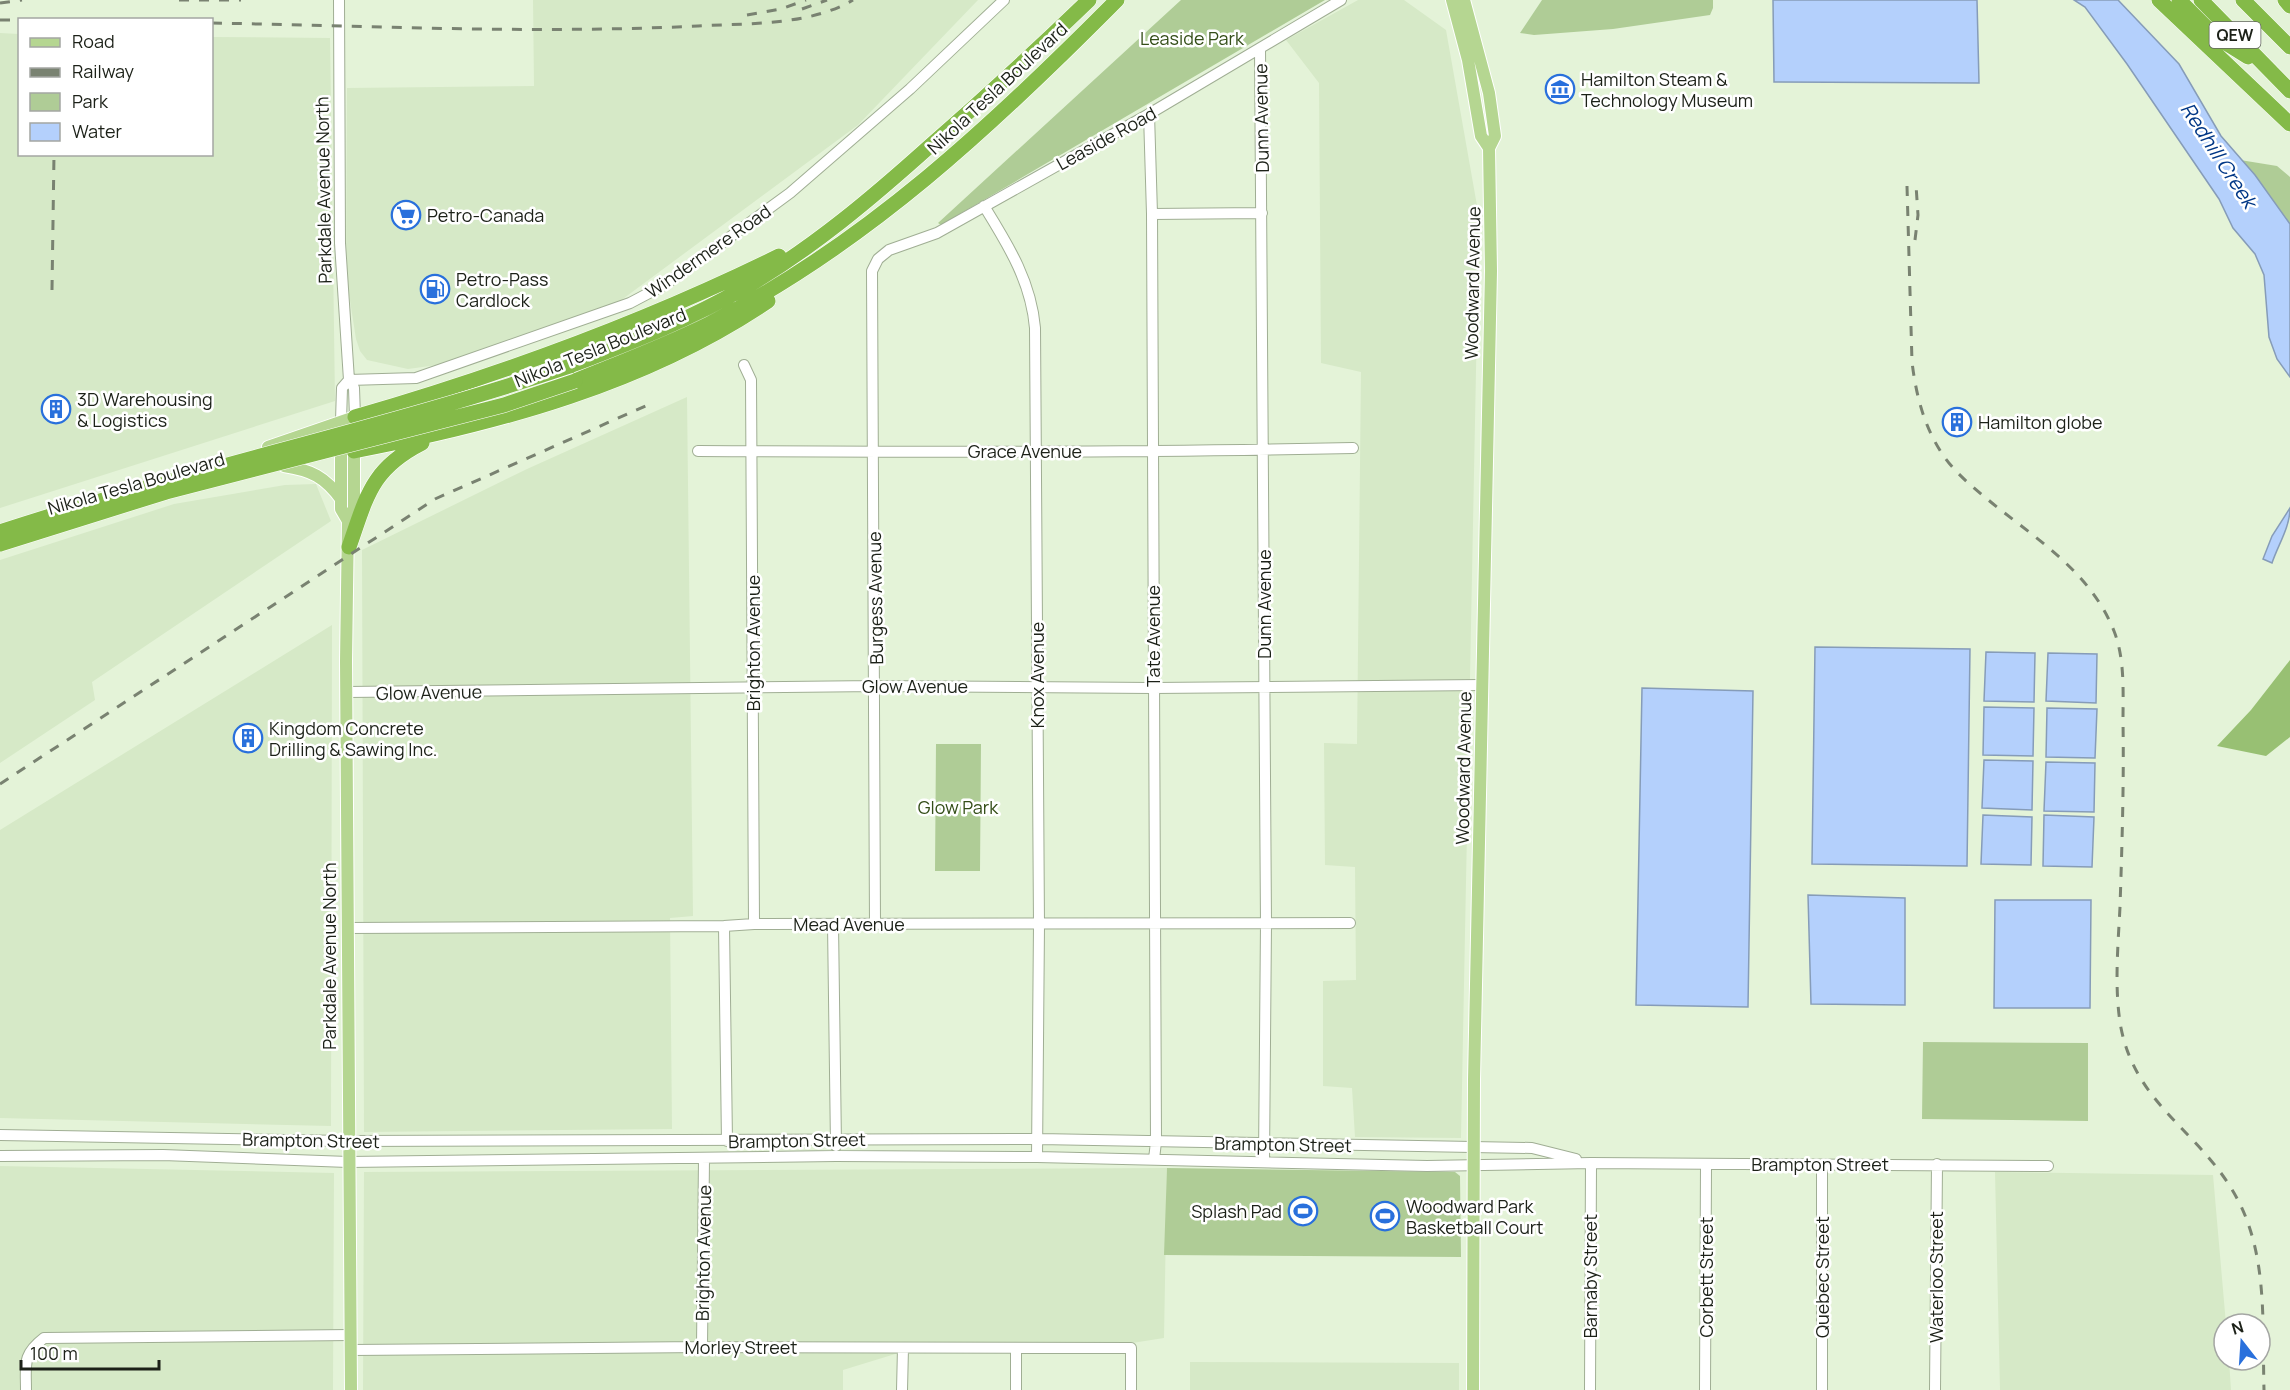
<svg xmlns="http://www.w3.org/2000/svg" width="2290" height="1390" font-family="Manrope,sans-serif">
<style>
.built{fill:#d6e9c7}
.green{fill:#afcc96}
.forest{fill:#98c073}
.water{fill:#b4d0fc;stroke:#869cb8;stroke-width:1.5}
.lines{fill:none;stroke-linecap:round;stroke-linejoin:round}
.minor-casing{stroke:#a0ae94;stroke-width:12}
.major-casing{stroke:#fff;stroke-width:14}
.highway-casing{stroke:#fff;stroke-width:16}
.minor{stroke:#fff;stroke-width:10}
.major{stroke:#b5d691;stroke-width:12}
.highway{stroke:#84ba48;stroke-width:15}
.rail{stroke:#798271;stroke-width:3;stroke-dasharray:10 10;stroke-linecap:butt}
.highway-bridge-casing{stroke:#fff;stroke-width:16;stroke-linecap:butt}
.highway-bridge{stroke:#84ba48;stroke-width:15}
.labels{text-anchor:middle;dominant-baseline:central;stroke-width:5;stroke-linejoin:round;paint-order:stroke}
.shield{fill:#fff;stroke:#60645d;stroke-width:1.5}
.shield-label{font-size:16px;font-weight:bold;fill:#1c2118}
.park-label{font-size:18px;fill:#344e18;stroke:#fff}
.poi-label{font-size:18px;fill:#1c2118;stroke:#fff;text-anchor:start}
.street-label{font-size:18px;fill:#1c2118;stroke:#fff}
.water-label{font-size:20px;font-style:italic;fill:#003786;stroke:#fff}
</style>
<rect width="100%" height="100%" fill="#e4f3d8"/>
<!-- built -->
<path class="built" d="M533 0H978L858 125 620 301 437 365 408 369 367 360 360 351 356 339 346 275 347 88 534 86Z
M1358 0H1404L1446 30 1479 217 1461 1138 1355 1137 1352 1088 1323 1086V981L1356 980 1355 867 1325 865 1324 743 1357 744 1361 372 1321 363 1319 83 1286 40Z
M0 33 19 34 20 154H212V37L330 38 335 401 0 508Z
M687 397 693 916 670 918 672 1129 364 1132 362 550 527 469Z
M316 484 331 521 92 682 95 700 0 763V560L174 504 285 485Z
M332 625 331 1126 0 1118V830Z
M0 1166 334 1173 333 1390H0Z
M1167 1168 1164 1338 1132 1343 918 1347 843 1370V1390H363L364 1172Z
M1995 1172 2213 1175 2226 1324 2224 1360H2229L2231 1390H2000Z
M1190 1362 1459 1363V1390H1190Z"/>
<!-- green -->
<path class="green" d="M1181 0H1325L941 225 938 223Z
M1542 0H1713V8L1710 15 1613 29 1534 35 1520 33Z
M2234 159 2277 166 2290 177V237Z
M936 744H981L980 871H935Z
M1923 1042 2088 1043V1121L1922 1119Z
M1167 1168 1455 1172 1460 1176 1461 1257 1164 1255Z"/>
<!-- forest -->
<path class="forest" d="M2290 660V737L2266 756 2217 746 2251 710Z"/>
<!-- water -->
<path class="water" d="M1773 0H1977L1979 83 1774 82Z
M2074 0H2118L2179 64 2221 136 2255 175 2290 224V377L2277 359 2269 337 2264 275 2255 254 2233 228 2219 199 2127 64 2085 7Z
M2290 508C2290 527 2278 545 2272 563L2263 559 2272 536Z
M1815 647 1970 649 1967 866 1812 864Z
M1986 652 2035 653 2034 702 1984 701Z
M2048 653 2097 654 2096 703 2046 701Z
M1642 688 1753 691 1748 1007 1636 1005Z
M1984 707 2034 708 2033 756 1983 755Z
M2047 708 2097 709 2095 758 2046 757Z
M1984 760 2033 761 2032 810 1982 808Z
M2046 762 2095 763 2094 812 2044 811Z
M1983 815 2032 817 2031 865 1981 864Z
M2044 815 2094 817 2092 867 2043 866Z
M1808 895 1905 898V1005L1811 1004Z
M1995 900H2091L2090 1008H1994Z"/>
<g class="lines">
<!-- minor casing -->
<g class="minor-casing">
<path id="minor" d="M339 0 340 243 349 380 354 388 355 417
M1260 48 1266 923 1264 1160
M1149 114 1152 214 1156 1142 1154 1159
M984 206C1008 245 1031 281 1035 328L1039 925 1037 1157
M1152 214 1262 213
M744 365 751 380 754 924
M349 380 416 378 630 303 666 284 790 193 910 89 1004 0
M341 421 342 388 349 380
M698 451C916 452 1134 453 1353 448
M347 692 876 686 1153 688 1482 685
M833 924 836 1146
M875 924 872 271 878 259 889 250 937 233 1149 114 1341 0
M724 926 727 1141
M347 928 724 926 754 924 1350 923
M0 1135 348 1141 1039 1139 1532 1148 1576 1159
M0 1156 163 1155 348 1162 836 1156 1037 1157 1427 1166 1591 1163 2048 1166
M702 1347 704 1159
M351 1350 702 1347 1131 1348V1390
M26 1390C26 1364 22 1355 44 1338L351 1335
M902 1390 903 1348
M1016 1390V1348
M1590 1390 1591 1163
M1705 1390 1706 1164
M1822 1390V1165
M1935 1390 1937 1164"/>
</g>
<!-- major casing -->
<g class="major-casing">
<path id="major" d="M1452 0 1468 60 1481 136 1489 148
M1464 0 1489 93 1495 136 1489 148 1491 271 1474 1080 1473 1390
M341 440V509L348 521
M268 447 355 417
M284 466C311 470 325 477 341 499
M351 1390 346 661 348 521 354 508V444"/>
</g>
<!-- highway casing -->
<g class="highway-casing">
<path id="highway" d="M2159 0 2290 124
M2179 0 2216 37 2248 57
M2201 0 2290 91
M2243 0 2290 47
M2285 0 2290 6
M570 366C629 343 689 320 744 288 813 248 872 198 931 145 985 98 1037 50 1089 0
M575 381C619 363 665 346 709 324 866 244 994 124 1117 0
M355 417C500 375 643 323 779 256
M354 451C499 423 645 384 768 301
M349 547C367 496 371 469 422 443"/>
</g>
<!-- minor -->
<use href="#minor" class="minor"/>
<!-- major -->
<use href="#major" class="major"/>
<!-- highway -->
<use href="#highway" class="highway"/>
<!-- rail -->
<path class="rail" d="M179 0H241
M0 3 22 0
M802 9 827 0
M747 15 781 9 806 0
M0 20H20
M212 23C373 26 536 34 698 26 748 23 809 26 853 0
M1907 186 1912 362C1916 395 1924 427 1943 455 1956 474 1974 488 1992 503 2038 540 2091 573 2114 631 2125 659 2123 692 2123 722 2124 784 2122 845 2120 907 2118 946 2114 990 2121 1028 2136 1103 2195 1129 2231 1188 2269 1248 2262 1322 2264 1390
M1915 240 1918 215 1916 185
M52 290 54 154
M0 784 435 499 650 404"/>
<!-- highway-bridge casing -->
<g class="highway-bridge-casing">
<path id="highway-bridge" d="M0 532C188 470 382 429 570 366
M0 544 166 492 504 405 575 381"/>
</g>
<!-- highway-bridge -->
<use href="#highway-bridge" class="highway-bridge"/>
</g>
<!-- icons -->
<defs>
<g id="museum-ring" transform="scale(1.5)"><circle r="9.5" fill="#fff" stroke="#2970dc" stroke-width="1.5"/><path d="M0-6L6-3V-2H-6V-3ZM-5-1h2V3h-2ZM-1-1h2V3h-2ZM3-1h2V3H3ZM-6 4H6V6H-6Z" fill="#2970dc"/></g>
<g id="supermarket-ring" transform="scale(1.5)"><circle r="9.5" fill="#fff" stroke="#2970dc" stroke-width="1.5"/><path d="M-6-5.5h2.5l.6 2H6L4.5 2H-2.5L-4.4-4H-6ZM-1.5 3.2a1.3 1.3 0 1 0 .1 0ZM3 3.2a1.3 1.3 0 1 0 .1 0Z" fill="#2970dc"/></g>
<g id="fuel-ring" transform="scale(1.5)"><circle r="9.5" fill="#fff" stroke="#2970dc" stroke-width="1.5"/><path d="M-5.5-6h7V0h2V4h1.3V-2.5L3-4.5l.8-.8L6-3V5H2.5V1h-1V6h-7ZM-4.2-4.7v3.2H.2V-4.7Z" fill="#2970dc"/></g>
<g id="building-ring" transform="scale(1.5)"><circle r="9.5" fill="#fff" stroke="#2970dc" stroke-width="1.5"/><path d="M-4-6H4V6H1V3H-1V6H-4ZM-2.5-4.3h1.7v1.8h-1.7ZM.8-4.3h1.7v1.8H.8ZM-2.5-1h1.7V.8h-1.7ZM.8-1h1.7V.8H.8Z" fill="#2970dc"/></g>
<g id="stadium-ring" transform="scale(1.5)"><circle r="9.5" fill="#fff" stroke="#2970dc" stroke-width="1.5"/><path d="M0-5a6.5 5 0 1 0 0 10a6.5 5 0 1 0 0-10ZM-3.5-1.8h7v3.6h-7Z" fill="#2970dc"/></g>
</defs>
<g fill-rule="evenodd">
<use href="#museum-ring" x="1560" y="89"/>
<use href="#supermarket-ring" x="406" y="215"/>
<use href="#fuel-ring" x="435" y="289"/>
<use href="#building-ring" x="56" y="409"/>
<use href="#building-ring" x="1957" y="422"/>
<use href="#building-ring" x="248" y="738"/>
<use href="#stadium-ring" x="1303" y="1211"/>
<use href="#stadium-ring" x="1385" y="1216"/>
</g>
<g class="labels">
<!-- shield labels -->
<rect class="shield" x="2209.5" y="22" width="51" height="26" rx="4.5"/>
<g class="shield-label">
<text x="2235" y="35">QEW</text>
</g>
<!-- park labels -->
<g class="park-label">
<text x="1192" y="38">Leaside Park</text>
<text x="958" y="807">Glow Park</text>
</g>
<!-- poi labels -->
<g class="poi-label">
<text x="1581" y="79">Hamilton Steam &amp;<tspan x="1581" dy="21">Technology Museum</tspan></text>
<text x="427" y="215">Petro-Canada</text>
<text x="456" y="279">Petro-Pass<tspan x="456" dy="21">Cardlock</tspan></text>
<text x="77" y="399">3D Warehousing<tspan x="77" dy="21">&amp; Logistics</tspan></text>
<text x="1978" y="422">Hamilton globe</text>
<text x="269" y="728">Kingdom Concrete<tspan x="269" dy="21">Drilling &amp; Sawing Inc.</tspan></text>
<text x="1406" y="1206">Woodward Park<tspan x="1406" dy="21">Basketball Court</tspan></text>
<text x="1282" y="1211" text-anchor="end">Splash Pad</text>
</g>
<!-- street labels -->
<g class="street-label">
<text transform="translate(997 88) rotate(-43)">Nikola Tesla Boulevard</text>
<text transform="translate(1261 118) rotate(-91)">Dunn Avenue</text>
<text transform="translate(1106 138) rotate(-29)">Leaside Road</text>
<text transform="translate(323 190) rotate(-91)">Parkdale Avenue North</text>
<text transform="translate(708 251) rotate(-35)">Windermere Road</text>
<text transform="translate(1472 283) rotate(-89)">Woodward Avenue</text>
<text transform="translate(600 347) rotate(-22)">Nikola Tesla Boulevard</text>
<text x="1025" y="451">Grace Avenue</text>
<text transform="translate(136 483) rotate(-16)">Nikola Tesla Boulevard</text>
<text transform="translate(875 598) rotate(-91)">Burgess Avenue</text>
<text transform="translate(1264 604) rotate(-90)">Dunn Avenue</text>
<text transform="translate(1153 636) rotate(-90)">Tate Avenue</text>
<text transform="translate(753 643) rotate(-90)">Brighton Avenue</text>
<text transform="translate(1037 675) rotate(-90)">Knox Avenue</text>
<text x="915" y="686">Glow Avenue</text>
<text transform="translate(429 692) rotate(-1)">Glow Avenue</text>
<text transform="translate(1463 768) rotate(-89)">Woodward Avenue</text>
<text x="849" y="924">Mead Avenue</text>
<text transform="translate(329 956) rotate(-90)">Parkdale Avenue North</text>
<text transform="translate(311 1140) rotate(1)">Brampton Street</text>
<text transform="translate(797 1140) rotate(-1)">Brampton Street</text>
<text transform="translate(1283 1144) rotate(1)">Brampton Street</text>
<text x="1820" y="1164">Brampton Street</text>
<text transform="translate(703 1253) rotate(-89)">Brighton Avenue</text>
<text transform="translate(1590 1276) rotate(-90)">Barnaby Street</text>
<text transform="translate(1706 1277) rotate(-90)">Corbett Street</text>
<text transform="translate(1822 1277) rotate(-90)">Quebec Street</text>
<text transform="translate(1936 1277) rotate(-90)">Waterloo Street</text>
<text x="741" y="1347">Morley Street</text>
</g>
<!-- water labels -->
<g class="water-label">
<text transform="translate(2219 155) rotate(57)">Redhill Creek</text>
</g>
</g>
<!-- legend -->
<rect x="18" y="18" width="195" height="138" fill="#ffffff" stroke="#a4a6a3" stroke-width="1.5"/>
<rect x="30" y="38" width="30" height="9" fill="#b5d691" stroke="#a4a6a3" stroke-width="1.5"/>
<text x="72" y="48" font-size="18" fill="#1c2118">Road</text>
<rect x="30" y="68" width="30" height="9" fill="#798271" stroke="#a4a6a3" stroke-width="1.5"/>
<text x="72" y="78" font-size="18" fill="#1c2118">Railway</text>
<rect x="30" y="93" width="30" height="18" fill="#afcc96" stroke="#a4a6a3" stroke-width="1.5"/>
<text x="72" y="108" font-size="18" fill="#1c2118">Park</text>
<rect x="30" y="123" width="30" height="18" fill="#b4d0fc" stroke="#a4a6a3" stroke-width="1.5"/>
<text x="72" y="138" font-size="18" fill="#1c2118">Water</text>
<!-- north arrow -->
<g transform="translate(2242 1342) rotate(343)"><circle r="28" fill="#ffffff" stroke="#a4a6a3" stroke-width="1.5"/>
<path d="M0-4.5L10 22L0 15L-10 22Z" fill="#2970dc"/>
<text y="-9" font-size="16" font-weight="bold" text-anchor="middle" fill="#1c2118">N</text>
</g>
<!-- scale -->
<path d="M21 1360v9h138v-9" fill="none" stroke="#1c2118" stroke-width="3"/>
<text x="30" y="1360" font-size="18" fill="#1c2118" stroke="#ffffff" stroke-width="4.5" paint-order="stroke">100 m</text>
</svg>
